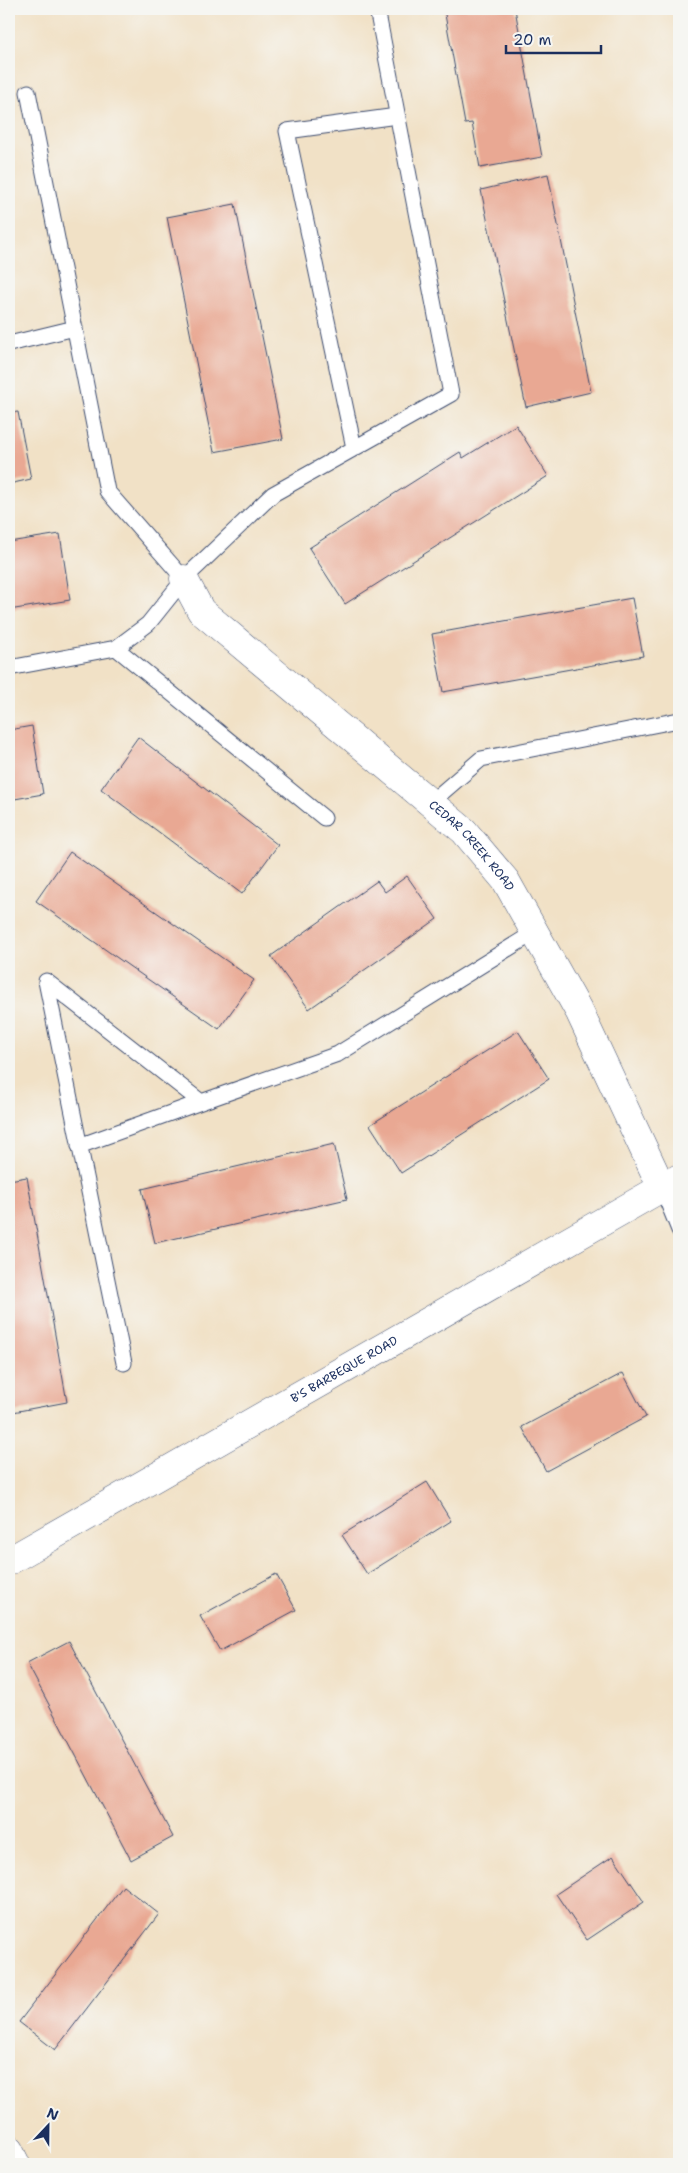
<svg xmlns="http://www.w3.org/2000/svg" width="688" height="2173" font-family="'Shantell Sans',sans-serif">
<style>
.building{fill:#e9a893}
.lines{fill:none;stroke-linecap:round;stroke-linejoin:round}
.service-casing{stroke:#3b4a6e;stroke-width:17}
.minor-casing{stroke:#3b4a6e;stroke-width:29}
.tertiary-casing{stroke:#3b4a6e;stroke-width:29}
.service{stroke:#fff;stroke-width:15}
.minor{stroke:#fff;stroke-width:28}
.tertiary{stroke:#fff;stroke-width:28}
.labels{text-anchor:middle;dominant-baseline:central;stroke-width:4;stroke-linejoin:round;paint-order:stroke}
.street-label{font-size:12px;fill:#1b2f5e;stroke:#f6f6f2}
</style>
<rect width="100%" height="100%" fill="#f6f6f2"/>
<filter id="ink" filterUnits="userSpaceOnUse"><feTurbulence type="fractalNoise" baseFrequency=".02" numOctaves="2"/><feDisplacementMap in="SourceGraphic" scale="10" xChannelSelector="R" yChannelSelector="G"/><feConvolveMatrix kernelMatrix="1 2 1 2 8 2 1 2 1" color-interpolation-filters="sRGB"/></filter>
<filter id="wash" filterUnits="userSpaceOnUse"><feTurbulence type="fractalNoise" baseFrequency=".0096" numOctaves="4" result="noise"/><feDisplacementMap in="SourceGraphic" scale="20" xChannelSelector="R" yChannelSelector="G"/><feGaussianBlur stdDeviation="1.12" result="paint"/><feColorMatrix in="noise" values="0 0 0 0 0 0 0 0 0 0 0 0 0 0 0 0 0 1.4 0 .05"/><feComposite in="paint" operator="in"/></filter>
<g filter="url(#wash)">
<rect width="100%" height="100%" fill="#f1e1c6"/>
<g id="blocks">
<!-- building -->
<path class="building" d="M444 9H515L542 157 480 168 472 123 465 124Z
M548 174 591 392 526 407 481 190Z
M235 204 283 439 214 452 167 217Z
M18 412 31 479 9 484V413Z
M516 425 548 476 345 604 309 548 460 452 463 458Z
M60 534 70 600 9 610V542Z
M632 598 643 656 443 692 432 634Z
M32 726 43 794 9 800V730Z
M138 737 278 845 242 894 101 789Z
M70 852 254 980 219 1029 36 901Z
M407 876 437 919 309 1009 271 956 377 881 385 892Z
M518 1031 549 1079 401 1173 370 1125Z
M334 1144 347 1199 155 1243 142 1189Z
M27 1177 67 1402 13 1412 9 1390V1180Z
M623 1373 646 1417 546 1471 522 1427Z
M427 1482 451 1521 367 1574 342 1535Z
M276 1574 296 1610 220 1651 200 1616Z
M69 1641 173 1837 131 1860 27 1663Z
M613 1856 644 1902 587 1940 556 1894Z
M123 1886 159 1914 55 2050 19 2022Z"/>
</g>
</g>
<g filter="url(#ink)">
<use href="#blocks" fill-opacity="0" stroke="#3b4a6e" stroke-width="1"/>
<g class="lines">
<!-- service casing -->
<g class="service-casing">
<path id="service" d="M28 92 107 491 184 579 273 494 451 394 377 9
M9 344 75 328
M354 448 287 131 397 116
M116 648 324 818
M9 668 116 648 148 624 184 579
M430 803 481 759 679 720
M79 1146 201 1102
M662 1188 679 1230
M124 1363 46 981 201 1102 338 1054 535 932"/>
</g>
<!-- minor casing -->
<g class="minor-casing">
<g id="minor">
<path id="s1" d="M184 579 201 611 464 831 506 881 580 1013 662 1188"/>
<path d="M9 2150 16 2164"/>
</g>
</g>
<!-- tertiary casing -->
<g class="tertiary-casing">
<g id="tertiary">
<path id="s2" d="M9 1561 679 1178"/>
</g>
</g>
<!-- service -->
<use href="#service" class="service"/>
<!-- minor -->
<use href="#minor" class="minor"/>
<!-- tertiary -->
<use href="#tertiary" class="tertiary"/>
</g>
</g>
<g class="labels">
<!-- street labels -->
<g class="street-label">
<text stroke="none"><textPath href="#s1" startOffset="395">CEDAR CREEK ROAD</textPath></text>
<text stroke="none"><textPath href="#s2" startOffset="386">B'S BARBEQUE ROAD</textPath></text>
</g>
</g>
<!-- margin -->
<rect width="688" height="2173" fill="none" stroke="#f6f6f2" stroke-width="30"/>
<!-- north arrow -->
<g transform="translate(48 2126) rotate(22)" stroke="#f6f6f2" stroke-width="4" paint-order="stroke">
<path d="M0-4L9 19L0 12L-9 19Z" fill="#1b2f5e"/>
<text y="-8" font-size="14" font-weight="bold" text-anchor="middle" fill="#1b2f5e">N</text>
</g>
<!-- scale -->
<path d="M506 45v8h95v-8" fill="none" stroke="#1b2f5e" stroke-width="2.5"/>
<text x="513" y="45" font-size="15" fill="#1b2f5e" stroke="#f6f6f2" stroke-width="4" paint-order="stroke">20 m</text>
</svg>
